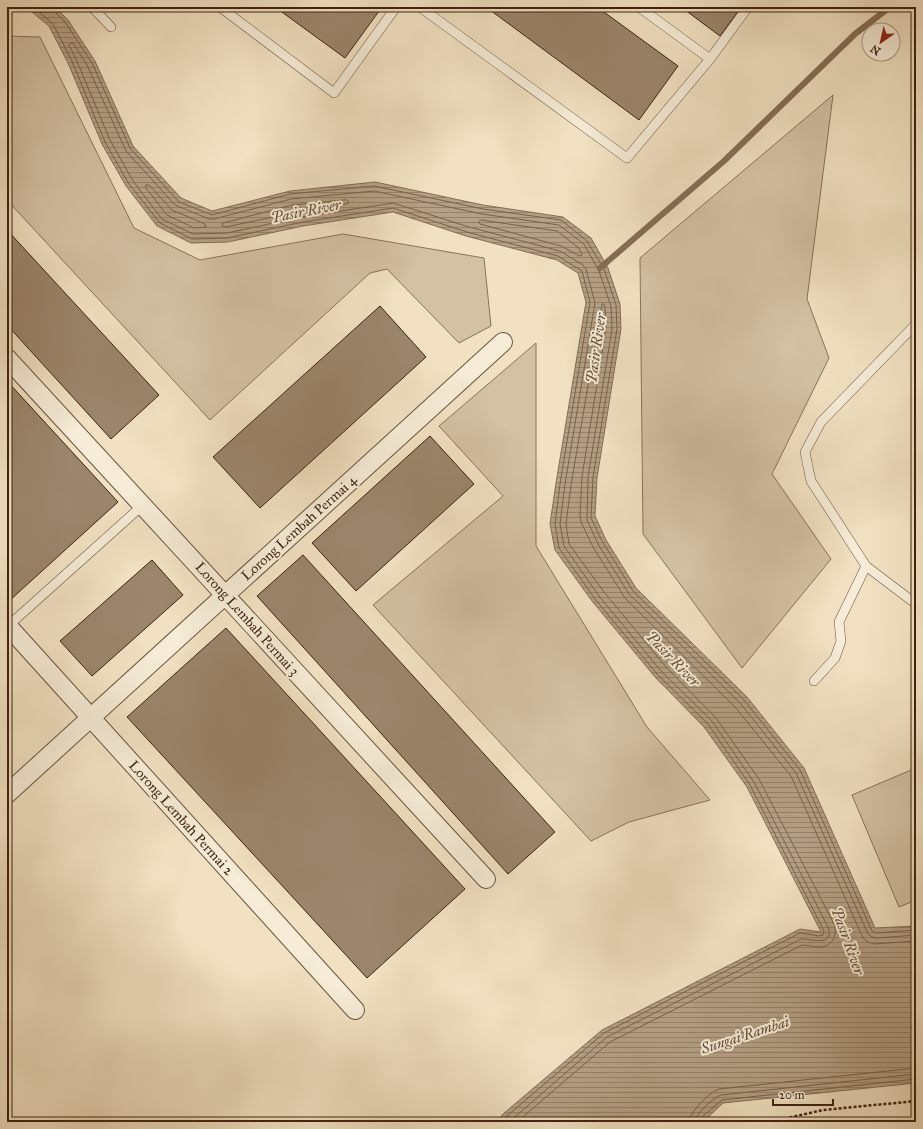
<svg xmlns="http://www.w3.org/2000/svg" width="923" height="1129" font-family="'IM FELL Great Primer',serif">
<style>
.green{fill:#d3c1a4;stroke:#88725a}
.water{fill:url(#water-rules);stroke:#856e56}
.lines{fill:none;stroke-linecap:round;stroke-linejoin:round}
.shore{stroke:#79614a;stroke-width:1}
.stream{stroke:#856e56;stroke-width:6}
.building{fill:#9b856c;stroke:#3e220f}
.lane-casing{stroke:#6b523c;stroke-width:10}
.street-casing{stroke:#6b523c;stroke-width:20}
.path{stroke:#3e220f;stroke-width:2.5;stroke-dasharray:3 2;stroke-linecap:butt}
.lane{stroke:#f6ecd7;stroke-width:9}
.street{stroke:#f6ecd7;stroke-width:18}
.labels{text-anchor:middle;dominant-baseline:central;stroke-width:4;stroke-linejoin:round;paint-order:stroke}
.street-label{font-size:14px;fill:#3e220f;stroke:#f6ecd7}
.water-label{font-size:15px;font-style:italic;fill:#674e38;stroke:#f6ecd7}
</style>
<defs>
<pattern id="water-rules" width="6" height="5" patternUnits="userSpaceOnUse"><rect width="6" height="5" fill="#b4a085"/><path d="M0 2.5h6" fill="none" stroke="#94826b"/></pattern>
</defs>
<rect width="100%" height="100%" fill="#f1e1c2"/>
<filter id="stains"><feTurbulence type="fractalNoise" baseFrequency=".005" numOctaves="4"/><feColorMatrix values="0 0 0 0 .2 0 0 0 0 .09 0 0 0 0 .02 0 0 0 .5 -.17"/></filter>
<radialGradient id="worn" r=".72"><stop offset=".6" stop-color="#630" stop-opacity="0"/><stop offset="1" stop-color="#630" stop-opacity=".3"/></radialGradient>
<!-- green -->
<path class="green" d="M7 36 40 37 134 228 200 260 343 234 484 258 491 326 459 343 387 269 370 273 210 420 7 200Z
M833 95 807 299 829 358 772 474 831 559 742 668 643 534 640 258Z
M536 343V546L647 727 710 800 629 822 591 841 373 605 503 496 439 426Z
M916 768V900L899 907 852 795Z"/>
<!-- water -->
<path class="water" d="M26 7H55L68 20 95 61 133 146 181 198 212 211 290 191 375 182 483 205 563 217 591 238 608 268 620 304 621 329 597 478 595 516 606 540 636 588 747 697 804 768 875 928 916 926V1083L723 1103 703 1122H497L503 1114 602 1030 800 929 821 932 747 787 704 727 655 677 592 601 555 550 550 524 556 483 586 302 578 273 557 260 466 236 393 212 303 226 228 242 191 243 157 226 126 186 102 144 68 63 49 26Z"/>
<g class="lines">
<!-- shore -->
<path class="shore" d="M33 7 53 24 72 61 105 142 129 184 160 223 192 239 227 238 303 222 393 208 467 232 558 256 582 271 590 302 560 484 555 524 559 548 595 599 657 674 708 724 750 785 824 931 823 935 819 936 800 933 604 1033 507 1116 502 1122
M53 7 54 11 65 22 92 63 130 148 179 202 212 215 290 194 374 186 483 209 561 220 587 241 604 269 616 305 617 329 593 477 591 518 602 541 633 591 744 700 800 770 872 931 876 933 916 930
M146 185H149L172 210 205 224 206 227 194 228 167 215 146 188Z
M347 200 349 202 347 204 301 211 226 227 222 226 223 223 292 205Z
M481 220 557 231 579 248 582 255 580 256 561 246 480 224 479 222Z
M509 1122 607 1037 801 939C811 939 835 947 828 927L754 782 712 721 661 671 599 596 564 546 560 524 565 484 595 303 586 269 583 265 560 251 469 227 393 203 302 217 227 233 193 234 162 219 133 181 110 140 76 59 69 45 70 43H73L87 65 126 151 175 205 209 219H214L291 199 374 191 482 214 559 225 584 244 599 271 611 306 612 329 588 477 587 520 598 544 629 594 740 703 796 773 868 934 872 937 876 938 916 935
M517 1122 610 1042 802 945C807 945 813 947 818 947 832 948 838 935 834 924L759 779 716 718 666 667 604 592 569 544 566 524 571 485 602 304H604L605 307 606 329 582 476 580 516 581 522 593 547 625 598 735 707 791 776 863 938 868 942 874 944 916 941
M689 1122C690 1111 709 1093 719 1089L916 1068
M695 1122C696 1113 713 1098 721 1095L916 1074
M700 1122 702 1117 722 1100 916 1079"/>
<!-- stream -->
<path class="stream" d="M600 268 724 161 855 34 890 7"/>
</g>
<!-- building -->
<path class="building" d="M275 7H382L345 58Z
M486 7H597L678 66 639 120Z
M681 7H741L720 36Z
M7 230 159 395 111 439 7 325Z
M380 306 426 357 260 508 213 457Z
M7 381 118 502 9 601 7 600Z
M430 436 474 484 356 591 312 543Z
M303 555 555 832 508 874 257 596Z
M152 560 183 595 92 676 60 641Z
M226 628 465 889 367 978 127 717Z"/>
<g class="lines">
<!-- lane casing -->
<g class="lane-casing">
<path id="lane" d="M92 7 111 27
M220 7 334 93 396 7
M420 7 627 158 710 59 748 7
M639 7 710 59
M916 324 821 422 805 452 811 481 866 566 916 604
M8 626 143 505
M814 681 835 658 841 641 839 622 866 566"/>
</g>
<!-- street casing -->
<g class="street-casing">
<path id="street" d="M7 358 486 879
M7 625 355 1010
M7 794 503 342"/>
</g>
<!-- path -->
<path class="path" d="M770 1122 823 1110 916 1101"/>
<!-- lane -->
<use href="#lane" class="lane"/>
<!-- street -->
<use href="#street" class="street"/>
</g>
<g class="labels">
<!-- street labels -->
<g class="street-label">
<text transform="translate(299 528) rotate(-42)">Lorong Lembah Permai 4</text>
<text transform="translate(247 619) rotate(48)">Lorong Lembah Permai 3</text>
<text transform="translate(181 818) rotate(48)">Lorong Lembah Permai 2</text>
</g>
<!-- water labels -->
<g class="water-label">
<text transform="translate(306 211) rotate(-11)">Pasir River</text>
<text transform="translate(596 348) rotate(-82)">Pasir River</text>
<text transform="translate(673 659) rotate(46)">Pasir River</text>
<text transform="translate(848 941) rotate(70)">Pasir River</text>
<text transform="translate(745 1035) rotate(-18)">Sungai Rambai</text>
</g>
</g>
<!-- margin -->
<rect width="923" height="1129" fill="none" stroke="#f1e1c2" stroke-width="24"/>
<rect x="8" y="8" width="907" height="1113" fill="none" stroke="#3e220f" stroke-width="2"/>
<rect x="12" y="12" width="899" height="1105" fill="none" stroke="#3e220f"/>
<!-- north arrow -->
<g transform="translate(881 42) rotate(214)"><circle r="19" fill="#f6ecd7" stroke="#ac9b87"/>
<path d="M0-3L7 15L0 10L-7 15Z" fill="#8f2418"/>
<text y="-6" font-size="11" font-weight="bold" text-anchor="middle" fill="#3e220f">N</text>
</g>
<!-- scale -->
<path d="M773 1099v6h60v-6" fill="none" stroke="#3e220f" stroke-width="2"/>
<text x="779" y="1099" font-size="12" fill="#3e220f" stroke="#f6ecd7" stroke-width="3" paint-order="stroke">20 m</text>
<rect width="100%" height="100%" filter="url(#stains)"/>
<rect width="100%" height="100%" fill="url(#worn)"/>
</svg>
